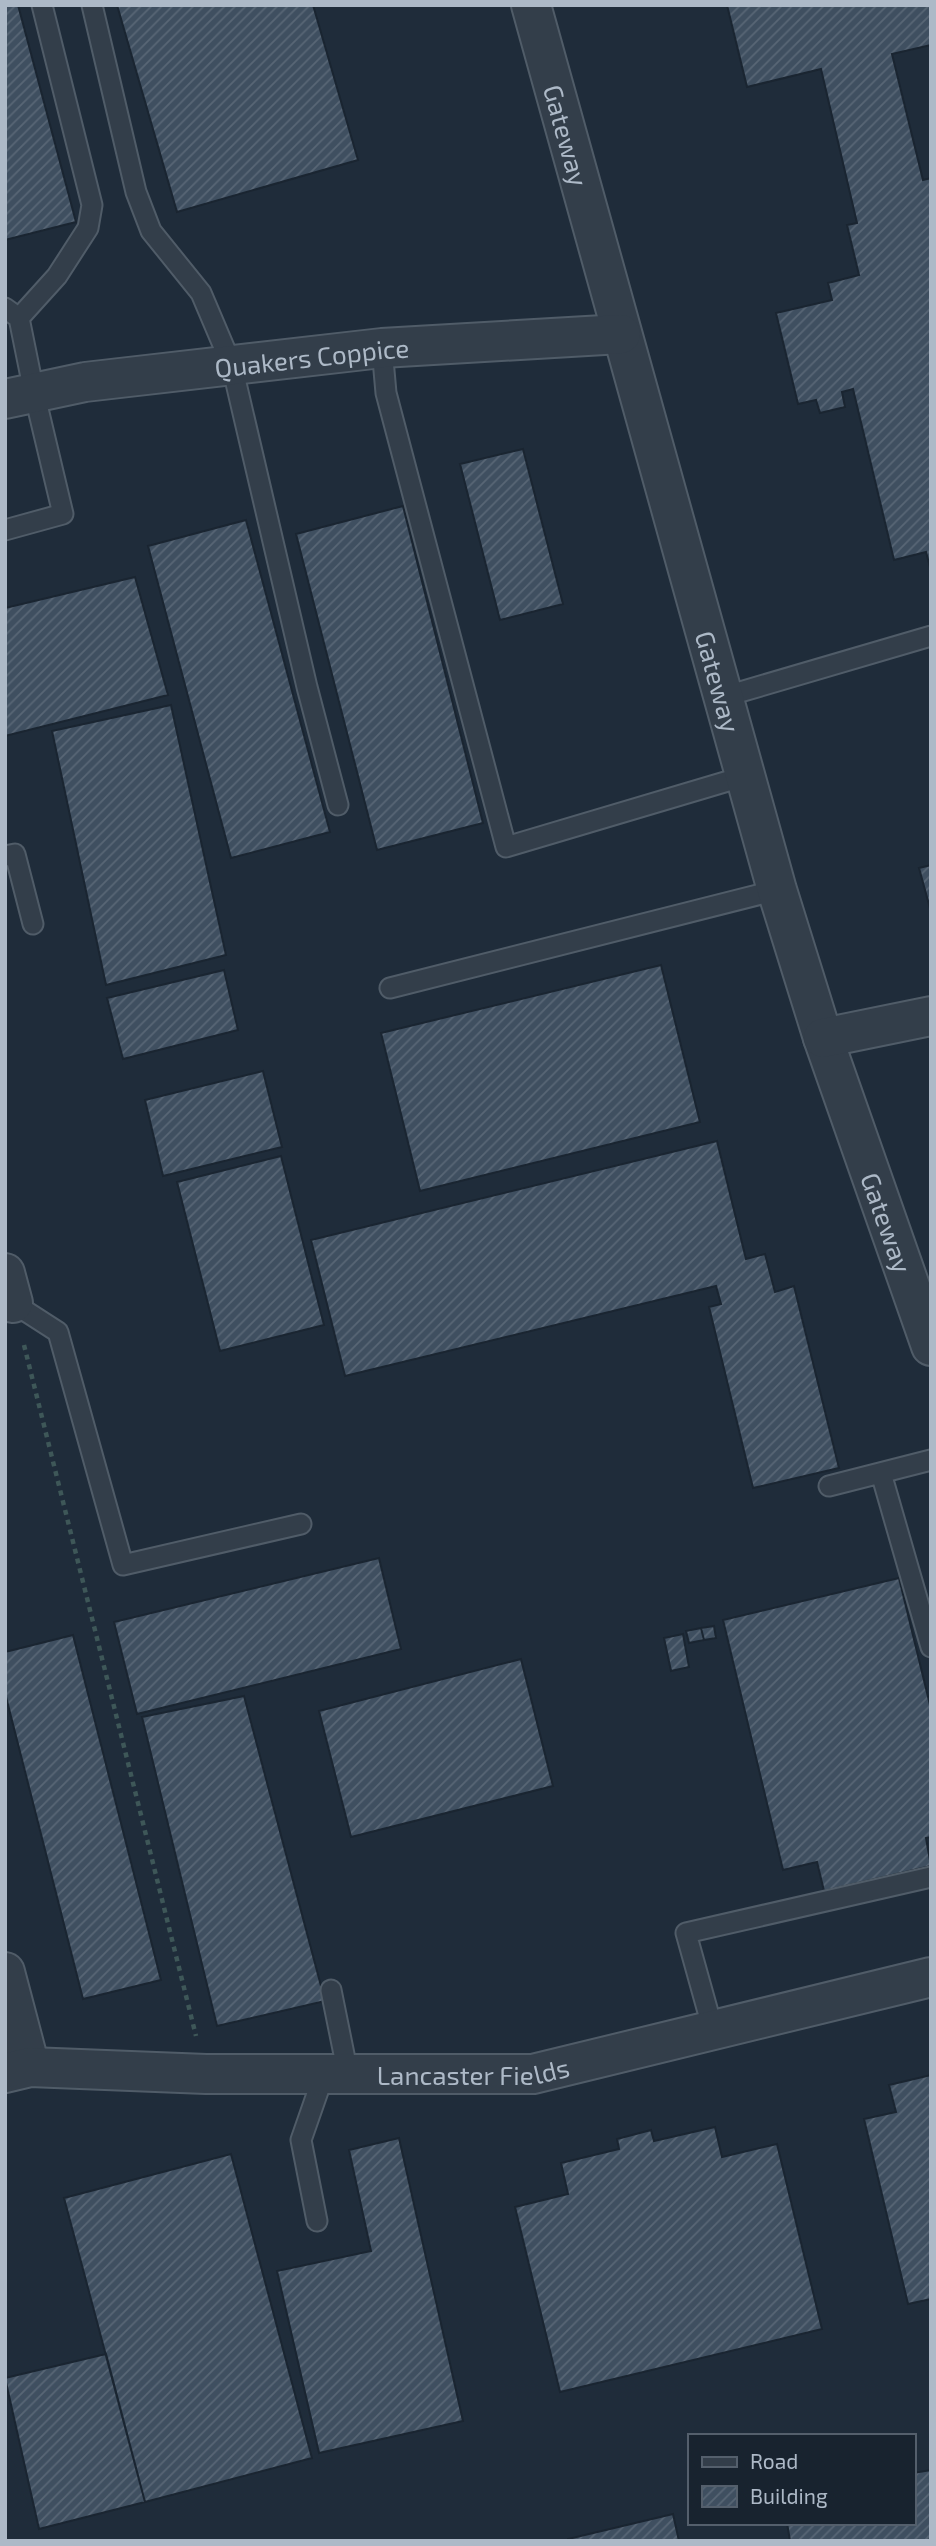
<svg xmlns="http://www.w3.org/2000/svg" width="936" height="2546" font-family="'Exo 2',sans-serif">
<style>
.building{fill:url(#building-hatch);stroke:#1a2531;stroke-width:2}
.lines{fill:none;stroke-linecap:round;stroke-linejoin:round}
.lane-casing{stroke:#505c68;stroke-width:23}
.street-casing{stroke:#505c68;stroke-width:42}
.path{stroke:#3e5758;stroke-width:4.5;stroke-dasharray:5 5;stroke-linecap:butt}
.lane{stroke:#333e4a;stroke-width:19}
.street{stroke:#333e4a;stroke-width:38}
.labels{text-anchor:middle;dominant-baseline:central;stroke-width:6;stroke-linejoin:round;paint-order:stroke}
.street-label{font-size:26px;fill:#adb9c7;stroke:#18232f}
</style>
<defs>
<pattern id="building-hatch" width="6" height="6" patternUnits="userSpaceOnUse" patternTransform="scale(1.75)"><rect width="6" height="6" fill="#3f4f60"/><path d="M-1 1l2-2M0 6l6-6M5 7l2-2" fill="none" stroke="#586675"/></pattern>
</defs>
<rect width="100%" height="100%" fill="#1f2c3a"/>
<!-- building -->
<path class="building" d="M5 5H18L76 222 5 240Z
M117 5H313L358 160 177 212Z
M727 5H931V45L892 54 923 180 931 178V571L926 552 894 560 853 389 842 392 845 407 820 413 816 400 798 404 776 313 832 300 828 283 859 275 847 225 857 223 821 69 747 87Z
M523 449 563 604 500 620 460 464Z
M403 506 483 823 377 850 296 534Z
M246 520 330 832 231 858 148 546Z
M135 577 168 695 5 736V608Z
M171 705 226 955 106 985 52 731Z
M931 865V912L919 868Z
M661 965 700 1122 420 1191 381 1033Z
M224 970 238 1030 123 1059 107 998Z
M263 1071 282 1147 163 1176 145 1100Z
M717 1141 746 1259 765 1254 775 1292 794 1286 839 1468 753 1488 709 1307 721 1304 716 1286 345 1376 311 1240Z
M281 1156 324 1325 220 1351 177 1182Z
M379 1558 401 1649 137 1714 114 1622Z
M899 1578 931 1709V1837L926 1838 931 1866 824 1891 817 1862 783 1870 723 1620Z
M714 1626 716 1638 704 1640 701 1628Z
M701 1628 704 1640 689 1643 686 1631Z
M683 1634 689 1667 671 1671 664 1638Z
M73 1635 161 1980 83 1999 5 1693V1652Z
M521 1659 553 1786 351 1837 319 1711Z
M244 1696 325 2001 217 2026 142 1717Z
M931 2075V2299L908 2304 864 2119 896 2112 889 2085Z
M715 2127 722 2157 777 2144 822 2329 560 2392 515 2207 568 2194 561 2163 619 2149 617 2139 651 2130 654 2141Z
M399 2138 463 2421 319 2453 277 2271 371 2251 349 2150Z
M231 2154 312 2458 145 2502 64 2198Z
M106 2354 145 2502 39 2529 5 2378Z
M931 2470V2541H790L787 2523H913V2473Z
M673 2514 679 2541H568V2539Z"/>
<g class="lines">
<!-- lane casing -->
<g class="lane-casing">
<path id="lane" d="M92 5 136 192 151 231 201 293 232 366 307 687 338 805
M5 308 19 318 34 392 63 514 5 530
M19 318 57 276 88 228 92 205 42 5
M382 348 386 393 506 847 745 776
M723 697 931 636
M5 856 15 854 33 924
M390 988 777 890
M13 1303 58 1332 123 1565 301 1524
M881 1473 931 1647
M829 1486 931 1460
M331 1990 348 2074
M713 2030 686 1933 931 1877
M317 2221 301 2140 324 2074"/>
</g>
<!-- street casing -->
<g class="street-casing">
<g id="street">
<path id="s1" d="M531 5 777 890 823 1038 931 1346"/>
<path id="s2" d="M5 399 85 382 382 348 621 334"/>
<path d="M823 1038 931 1016"/>
<path d="M5 1273 13 1303"/>
<path d="M5 1972 30 2067"/>
<path id="s3" d="M5 2073 30 2067 206 2074H533L931 1977"/>
</g>
</g>
<!-- path -->
<path class="path" d="M24 1345 196 2036"/>
<!-- lane -->
<use href="#lane" class="lane"/>
<!-- street -->
<use href="#street" class="street"/>
</g>
<g class="labels">
<!-- street labels -->
<g class="street-label">
<text stroke="none"><textPath href="#s1" startOffset="135">Gateway</textPath></text>
<text stroke="none"><textPath href="#s2" startOffset="310">Quakers Coppice</textPath></text>
<text stroke="none"><textPath href="#s1" startOffset="702">Gateway</textPath></text>
<text stroke="none"><textPath href="#s1" startOffset="1269">Gateway</textPath></text>
<text stroke="none"><textPath href="#s3" startOffset="469">Lancaster Fields</textPath></text>
</g>
</g>
<!-- border -->
<rect width="936" height="2546" fill="none" stroke="#adb9c7" stroke-width="14"/>
<!-- legend -->
<rect x="688" y="2434" width="228" height="91" fill="#18232f" stroke="#545f6c" stroke-width="2"/>
<rect x="702" y="2457" width="35" height="10" fill="#333e4a" stroke="#545f6c" stroke-width="2"/>
<text x="750" y="2469" font-size="21" fill="#adb9c7">Road</text>
<rect x="702" y="2486" width="35" height="21" fill="url(#building-hatch)" stroke="#545f6c" stroke-width="2"/>
<text x="750" y="2504" font-size="21" fill="#adb9c7">Building</text>
</svg>
